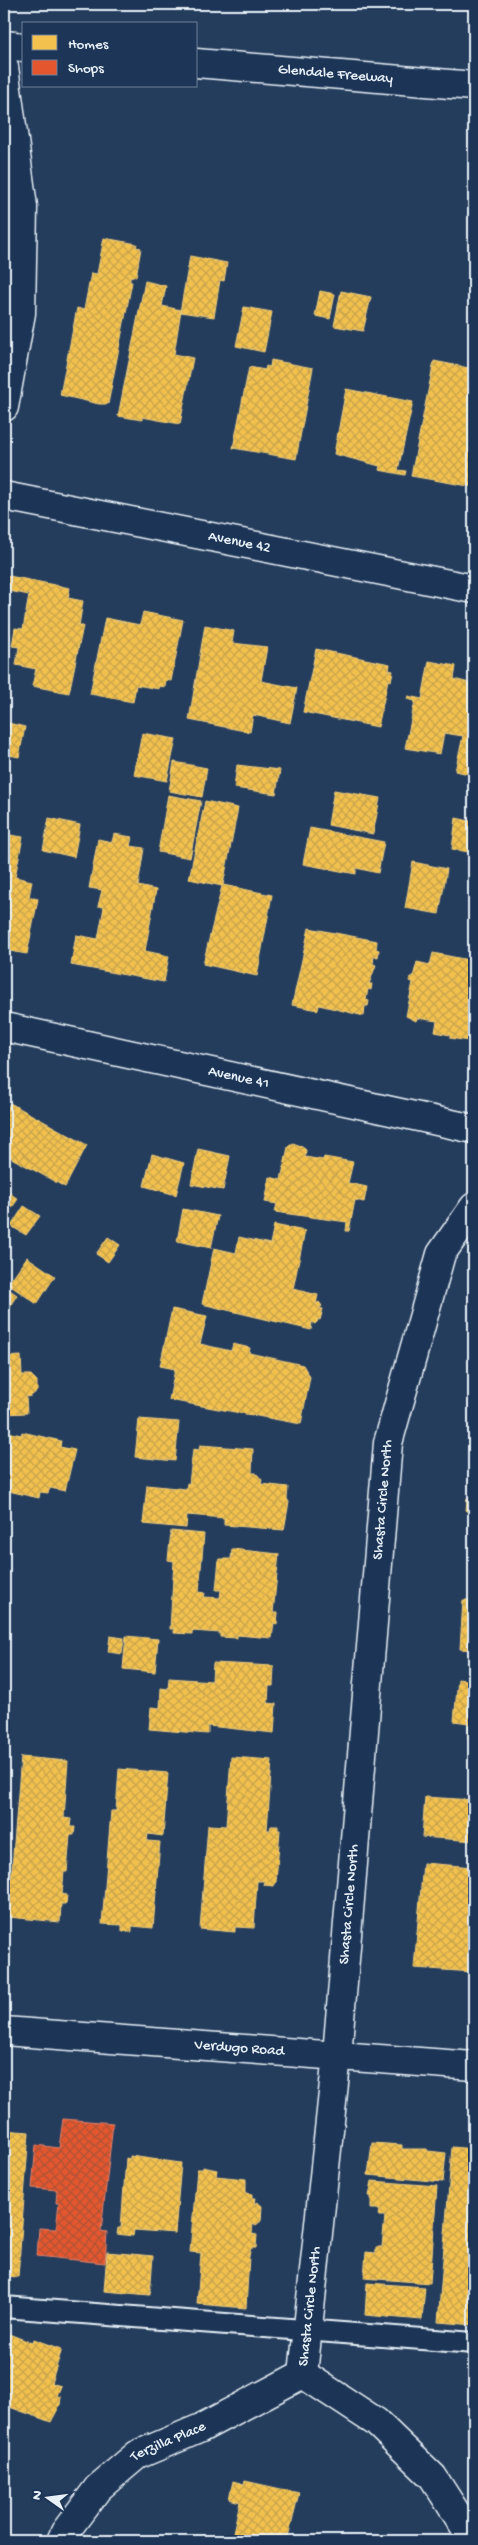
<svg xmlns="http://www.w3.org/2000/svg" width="478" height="2545" font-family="'Gochi Hand',sans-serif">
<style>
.homes{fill:url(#homes-cross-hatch);stroke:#efcf81}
.shops{fill:url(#shops-cross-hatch);stroke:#e5856b}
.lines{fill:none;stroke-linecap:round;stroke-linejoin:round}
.service-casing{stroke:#e8f1f8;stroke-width:24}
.minor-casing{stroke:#e8f1f8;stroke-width:31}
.secondary-casing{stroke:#e8f1f8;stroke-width:31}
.motorway-casing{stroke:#e8f1f8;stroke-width:31}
.service{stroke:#1d3557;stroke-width:20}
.minor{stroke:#1d3557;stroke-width:28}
.secondary{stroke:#1d3557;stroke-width:28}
.motorway{stroke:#1d3557;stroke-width:28}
.labels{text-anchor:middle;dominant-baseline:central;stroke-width:5;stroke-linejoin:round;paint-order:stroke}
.street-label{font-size:15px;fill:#e8f1f8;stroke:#1d3557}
</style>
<defs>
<pattern id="homes-cross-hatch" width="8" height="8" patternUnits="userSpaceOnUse" patternTransform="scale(1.25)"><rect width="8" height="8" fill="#f2c14e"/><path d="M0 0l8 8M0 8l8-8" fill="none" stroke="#c7a34d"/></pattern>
<pattern id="shops-cross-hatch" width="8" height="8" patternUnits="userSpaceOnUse" patternTransform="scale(1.25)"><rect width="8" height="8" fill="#e4572e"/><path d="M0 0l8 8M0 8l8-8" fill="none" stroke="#ad5238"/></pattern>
</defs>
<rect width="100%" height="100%" fill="#253d5d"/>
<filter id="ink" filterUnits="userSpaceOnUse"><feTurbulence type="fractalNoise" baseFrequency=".02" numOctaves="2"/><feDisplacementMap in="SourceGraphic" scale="10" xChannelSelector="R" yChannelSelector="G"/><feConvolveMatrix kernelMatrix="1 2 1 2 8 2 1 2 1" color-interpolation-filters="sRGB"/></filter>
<g filter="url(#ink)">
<!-- homes -->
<path class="homes" d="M104 238 137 244 136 247 141 248 136 277 130 276V282H132L108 404H99L60 395 77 308 84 310 91 273 97 274Z
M190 256 227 263 224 281 220 280 214 317 180 312Z
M145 281 166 286 162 306 181 310 174 354 193 358 180 424 142 417V420L118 416Z
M320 291 335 294 330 319 315 316Z
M341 291 371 297 363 331 334 326Z
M244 307 272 312 264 352 236 346Z
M271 360 313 368 296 459 233 448 249 367 265 370 266 366 270 367Z
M434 361 474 369 472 389 474 391V487L411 476Z
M346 389 413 402 398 470 406 471 405 475 379 470 380 466 334 454Z
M4 575 70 588 68 598 83 601 79 626H83L69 693 32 686 36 669 16 665 19 647 12 646 15 628 23 629 29 595 4 590Z
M143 612 183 620 171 681 166 680 165 687 159 686V689L136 685 133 702 90 694 105 618 140 625Z
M205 625 234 631 232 643 267 647 261 681 297 688 290 723 253 715 250 732 189 720Z
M316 649 390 664 389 670 393 671 391 681 388 680 378 727 303 712Z
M429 661 456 666 454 679 473 684 471 696 474 697V775L455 771 463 736 444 733 440 754 405 748 415 701 407 699 408 696 422 699Z
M4 722 25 727 19 757 4 754Z
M142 733 176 739 167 781 134 775Z
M174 762 207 768 202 797 169 791Z
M237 765 280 770 276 794 234 788Z
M334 790 380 798 373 834 328 825Z
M168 795 201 801 190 858 158 852Z
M205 801 238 808 223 885 272 895 257 976 203 964 222 886 189 879Z
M49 818 80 825 74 857 43 850Z
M456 818 474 822V853L452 849Z
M310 828 384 842 378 873 356 868V874L303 864Z
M4 834 23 837 15 877 32 881 29 897 38 899 27 954 4 950Z
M114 834 132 837 130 846 144 848 138 886 156 890 145 951 169 956 164 982 71 965 76 935 98 939 104 907 98 906 102 890 89 888 98 839 112 842Z
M413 862 447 869 439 914 405 908Z
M309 928 377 941 376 949 379 950 378 957 374 956 373 964 376 965 369 984H372L371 990 368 989 366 1000 369 1001 368 1006H365L364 1016 319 1005 318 1010 292 1005Z
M433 953 474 961 472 1007 474 1008V1040L470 1039 469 1041 450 1038V1035L435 1032 437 1021 417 1018 416 1021 406 1016 413 982 409 981 410 977H413L417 962 430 965Z
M10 1103 87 1145 65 1187 4 1154V1115Z
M293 1143 301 1146 306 1150 305 1157 323 1160 324 1157 353 1162 348 1183 367 1187 364 1202 355 1200 349 1231H346L347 1222 275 1212 277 1204 265 1202 270 1177 281 1180 288 1147Z
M198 1149 230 1156 223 1190 191 1184Z
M152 1154 184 1163 176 1195 144 1186Z
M4 1189 18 1199 4 1219Z
M24 1206 40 1216 26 1235 11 1226Z
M183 1209 218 1216 211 1248 177 1241Z
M274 1225 305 1231 293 1289 318 1295 316 1304 319 1302 322 1306 319 1308 323 1309 320 1320 316 1319 318 1321 315 1324 312 1322 311 1330 202 1304 214 1248 236 1253 239 1237 270 1244Z
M108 1237 120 1245 108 1262 96 1254Z
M27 1257 55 1276 37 1304 8 1284Z
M4 1286 17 1295 4 1315Z
M172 1309 207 1316 200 1344 231 1351 233 1344 250 1348 249 1353 303 1365 310 1377 301 1424 169 1400 175 1369 160 1366Z
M21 1356 22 1375H31L37 1381V1391L31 1396 26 1397 27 1413 4 1414V1357Z
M139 1419 179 1422 175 1461 135 1457Z
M4 1431 21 1435 22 1432 61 1441 60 1447 75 1450 65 1491 50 1488 48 1493 40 1492 39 1498 4 1490Z
M200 1445 253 1449 252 1473H256L262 1480 261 1484 288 1487 287 1499 289 1502 284 1530 224 1525V1518L187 1515 186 1528 143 1524 147 1485 186 1489 187 1483 189 1484 193 1449 199 1450Z
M474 1486V1529L469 1528 471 1512 466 1511 467 1498 473 1499Z
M171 1531 204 1534 199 1592 205 1593 204 1597 220 1598 221 1590H216L219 1559H231L232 1549 279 1554 273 1613H278L277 1624 274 1623 272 1638 237 1635V1638L220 1637V1633L192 1631V1634L174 1633V1629H170L174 1561 168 1560Z
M463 1600H474V1650L460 1649Z
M110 1636 124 1638 122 1654 108 1652Z
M126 1636 158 1639 155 1672 123 1669Z
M213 1663 274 1666 273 1686H269L268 1703 276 1704 274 1733 208 1726V1734L149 1729 151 1707 160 1708 161 1688 168 1689 169 1678 212 1681Z
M472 1675H474V1739H468L469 1723 454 1721 458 1679 472 1681Z
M21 1757 68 1761 64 1818 71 1819 70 1827H75L74 1835H70L67 1872H64L62 1894 67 1895 66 1904H61L60 1922 8 1917Z
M231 1757 272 1760 267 1830H270L271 1826H278V1830H280L276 1882 274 1886 264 1885 265 1881H257L254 1928 235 1927V1932L200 1929 208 1825 226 1826Z
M119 1769 168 1773 163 1836 148 1834 147 1841 160 1842 153 1928 132 1926V1932L122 1931V1925L102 1924 111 1811H116Z
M425 1797 474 1800V1841L422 1837Z
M423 1863 474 1867V1930H468V1932H474L473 1972 414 1968Z
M4 2130 29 2132 18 2277 4 2276Z
M372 2143 402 2145V2149H427L428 2151 446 2153 443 2182 368 2175Z
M452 2147 474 2149V2325L438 2322Z
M130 2156 181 2163 175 2233 134 2230 133 2236 117 2234 118 2228H121L126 2158 130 2159Z
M203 2167 217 2170 216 2176 246 2179V2193L252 2194V2198H255L254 2204 257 2202 262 2206 261 2221 256 2225 253 2223 252 2234 257 2235 256 2248H251L249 2256 246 2308 197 2304 201 2253 190 2252 197 2169H203Z
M372 2181 437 2186 430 2283 364 2278 366 2252 376 2253V2247H382L385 2216H379L380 2209H371V2196H369Z
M107 2252 153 2256 150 2295 104 2291Z
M367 2283 425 2287 422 2320 365 2315Z
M4 2332 32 2343 34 2339 62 2349 51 2383 61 2386 57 2396 61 2397 60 2405 51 2422 4 2405Z
M4 2452 9 2454 4 2471Z
M233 2481 244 2484 245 2481 299 2493 287 2541H231L240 2502 229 2499Z"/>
<!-- shops -->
<path class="shops" d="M63 2119 113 2123 101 2231 107 2232 105 2263 37 2256 39 2228 56 2229 59 2203H56L57 2190 32 2188 36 2145 59 2148Z"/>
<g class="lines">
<!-- service casing -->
<g class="service-casing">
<path id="service" d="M4 2307 474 2343"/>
</g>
<!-- minor casing -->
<g class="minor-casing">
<g id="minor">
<path d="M4 67 23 207 21 313 4 407"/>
<path id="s1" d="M4 496 474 589"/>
<path id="s2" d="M4 1027 474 1129"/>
<path id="s3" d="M303 2374 337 2055 388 1443 441 1254 474 1207"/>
<path d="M303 2374 376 2422 433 2477 474 2541"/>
<path id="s4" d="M61 2541 65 2532 98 2488 137 2455 201 2428 303 2374"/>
</g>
</g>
<!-- secondary casing -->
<g class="secondary-casing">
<g id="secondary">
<path id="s5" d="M4 2031 474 2066"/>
</g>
</g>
<!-- motorway casing -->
<g class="motorway-casing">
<g id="motorway">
<path d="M4 45 24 47"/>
<path id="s6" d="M196 63 474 86"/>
</g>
</g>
<!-- service -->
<use href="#service" class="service"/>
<!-- minor -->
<use href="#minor" class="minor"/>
<!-- secondary -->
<use href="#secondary" class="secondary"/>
<!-- motorway -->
<use href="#motorway" class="motorway"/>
</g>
</g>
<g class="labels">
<!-- street labels -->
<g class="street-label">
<text stroke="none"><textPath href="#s6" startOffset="140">Glendale Freeway</textPath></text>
<text stroke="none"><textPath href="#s1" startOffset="240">Avenue 42</textPath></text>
<text stroke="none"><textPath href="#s2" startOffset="240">Avenue 41</textPath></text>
<text stroke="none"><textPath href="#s3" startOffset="878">Shasta Circle North</textPath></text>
<text stroke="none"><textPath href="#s3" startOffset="472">Shasta Circle North</textPath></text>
<text stroke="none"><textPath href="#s5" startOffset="236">Verdugo Road</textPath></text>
<text stroke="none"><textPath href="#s3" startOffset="68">Shasta Circle North</textPath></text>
<text stroke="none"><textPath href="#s4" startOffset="150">Terzilla Place</textPath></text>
</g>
</g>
<!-- margin -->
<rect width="478" height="2545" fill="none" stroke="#1d3557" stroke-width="20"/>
<rect x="10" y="10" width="458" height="2525" fill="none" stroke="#e8f1f8" stroke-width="2" filter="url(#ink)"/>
<!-- legend -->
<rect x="22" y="22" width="175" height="65" fill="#1d3557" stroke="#6e8097"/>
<rect x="32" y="35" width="25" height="15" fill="#f2c14e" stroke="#6e8097"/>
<text x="68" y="48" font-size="15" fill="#e8f1f8">Homes</text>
<rect x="32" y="60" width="25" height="15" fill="#e4572e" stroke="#6e8097"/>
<text x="68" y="72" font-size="15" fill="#e8f1f8">Shops</text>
<!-- north arrow -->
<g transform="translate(48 2498) rotate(284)" stroke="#1d3557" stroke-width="4" paint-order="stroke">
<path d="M0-4L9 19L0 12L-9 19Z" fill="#e8f1f8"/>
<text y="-8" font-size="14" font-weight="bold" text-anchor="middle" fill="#e8f1f8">N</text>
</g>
</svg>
